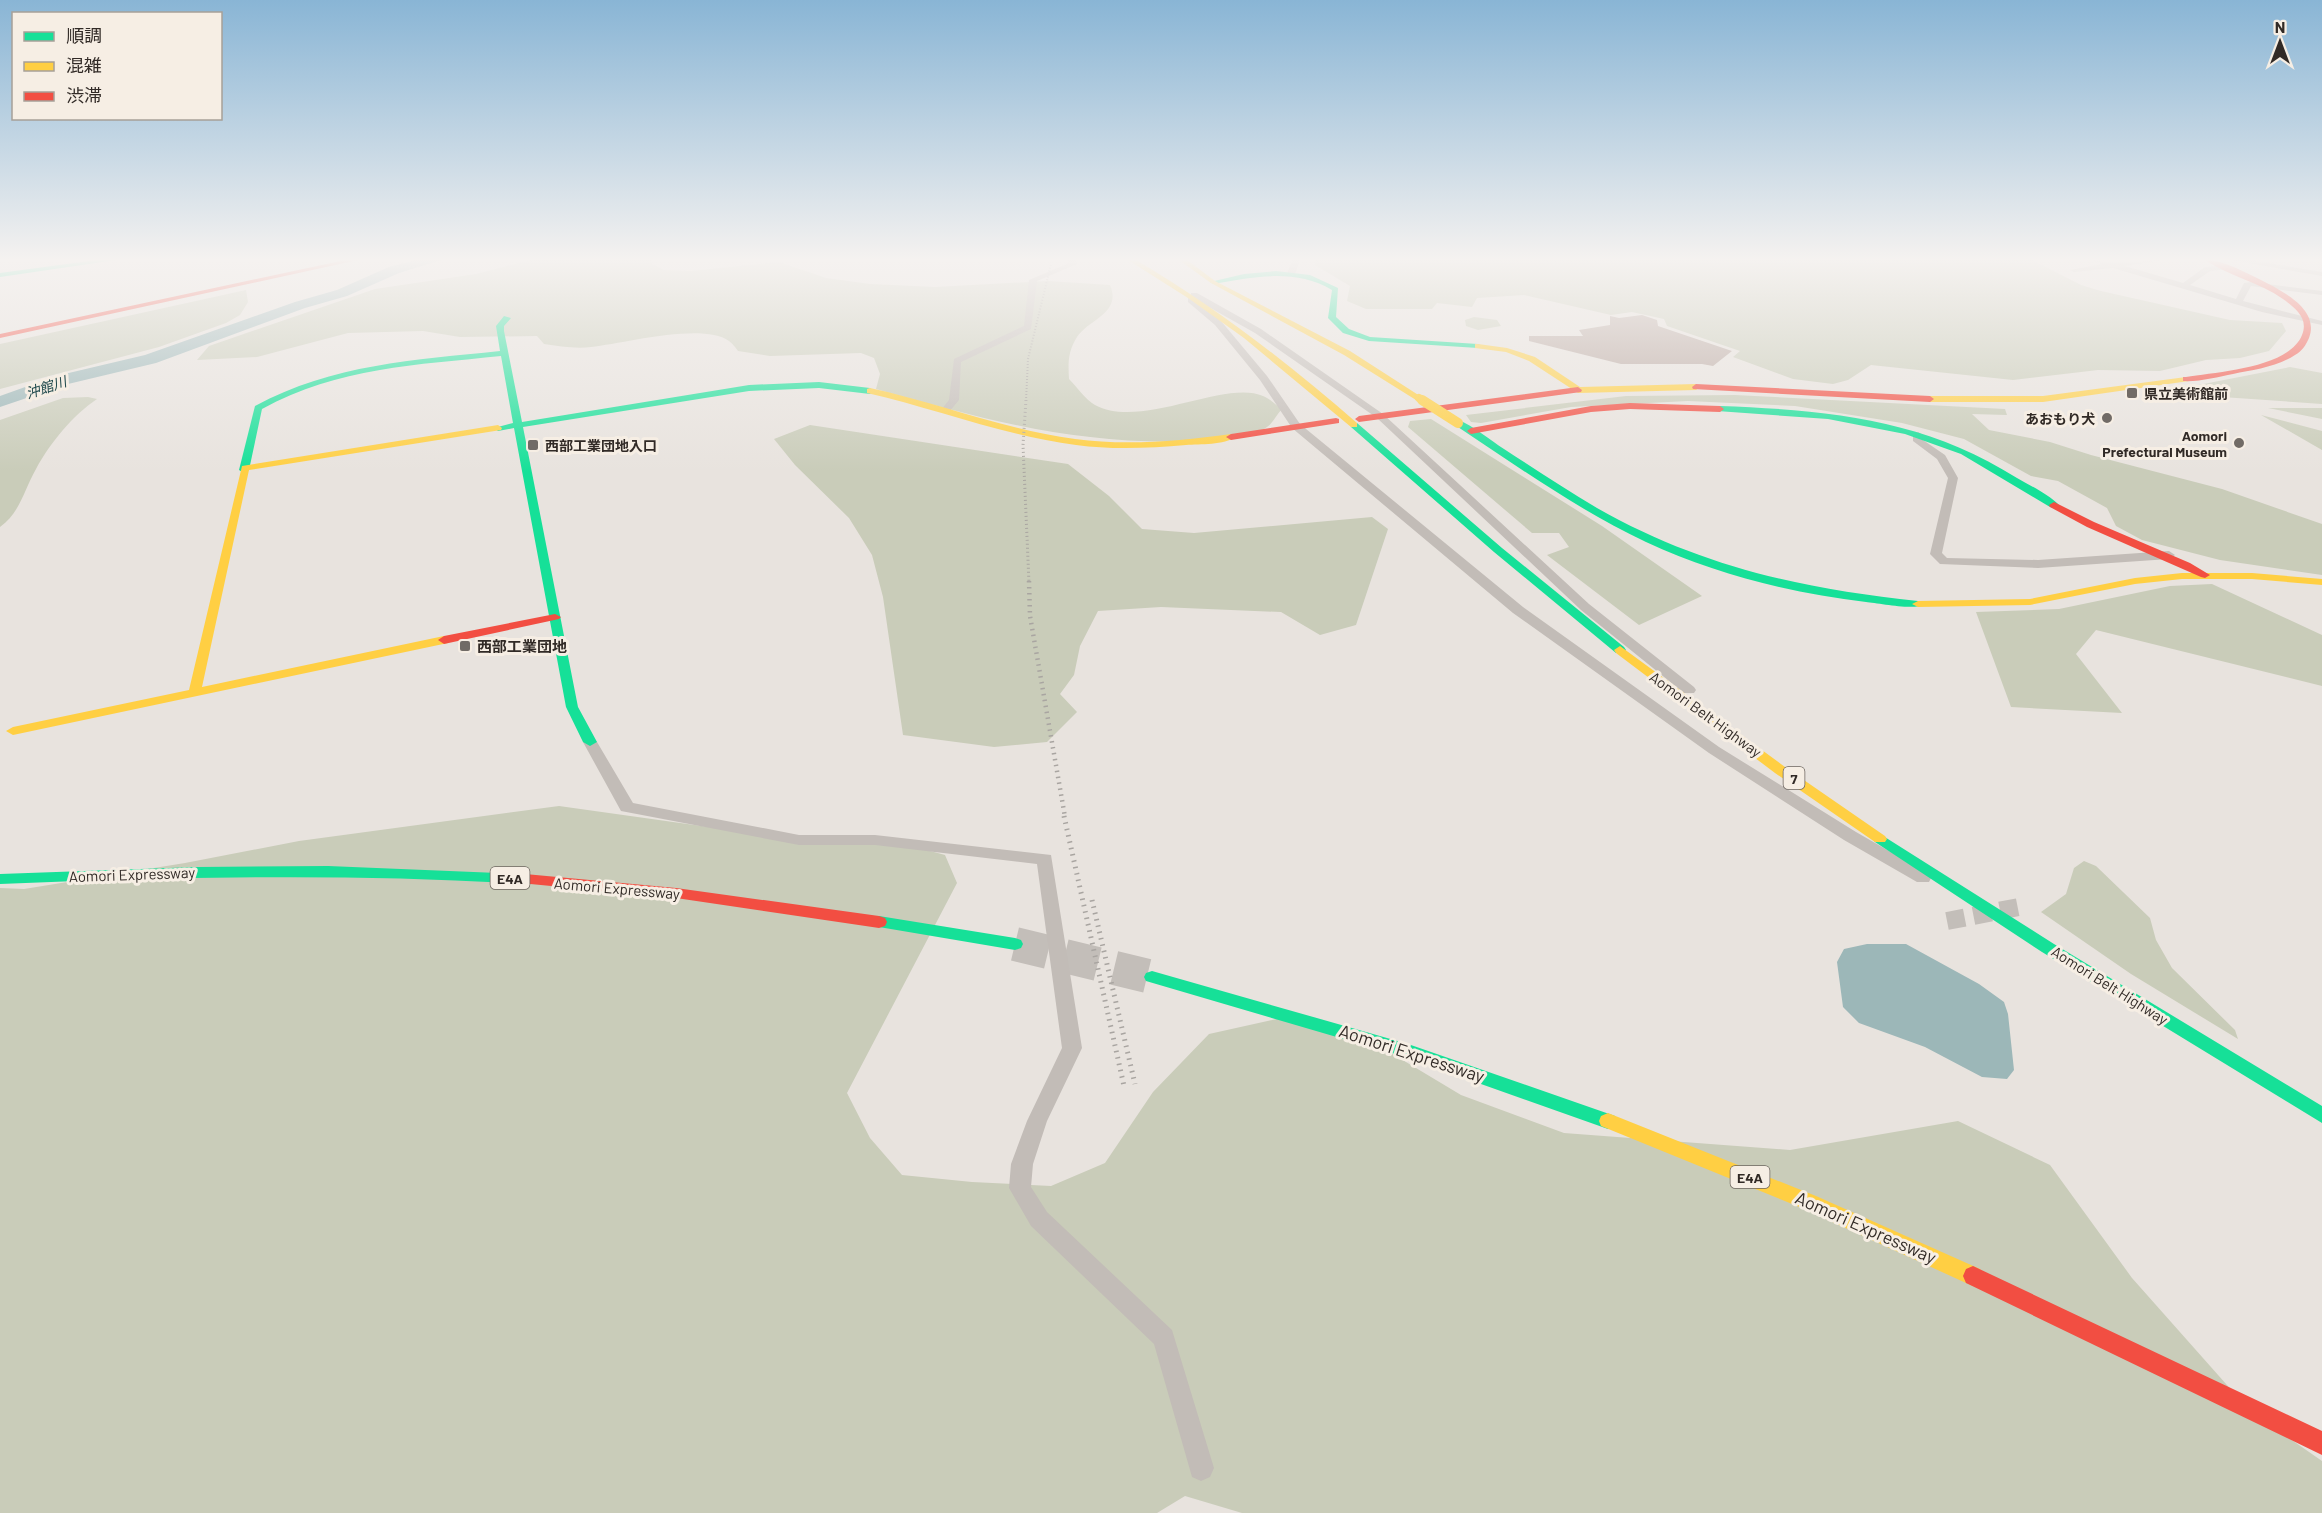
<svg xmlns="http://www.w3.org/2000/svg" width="2322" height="1513" font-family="Barlow,'Noto Sans JP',sans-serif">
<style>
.green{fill:#c9ccb9}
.water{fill:#9cb7b8}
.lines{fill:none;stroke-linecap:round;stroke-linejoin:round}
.river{fill:#9cb7b8;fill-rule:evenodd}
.building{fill:#baa9a2}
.street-tunnel{stroke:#c3beb9;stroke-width:18;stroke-dasharray:18 9;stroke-linecap:butt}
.highway-tunnel{stroke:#c3beb9;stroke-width:34;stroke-dasharray:34 17;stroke-linecap:butt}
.street{fill:#c2bcb7;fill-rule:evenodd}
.fast{fill:#16e098;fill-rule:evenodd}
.slow{fill:#ffcf43;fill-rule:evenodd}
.jam{fill:#f24e42;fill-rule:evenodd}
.rail-far3{stroke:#a9a5a1;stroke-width:2;stroke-dasharray:1 2;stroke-linecap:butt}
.rail-far2{stroke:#a9a5a1;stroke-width:3;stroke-dasharray:1 3;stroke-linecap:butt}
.rail-far1{stroke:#a9a5a1;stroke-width:4.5;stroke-dasharray:1.5 4.5;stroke-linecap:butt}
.rail{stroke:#a9a5a1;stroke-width:5;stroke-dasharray:1.5 5;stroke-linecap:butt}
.slow-bridge-far1{stroke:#ffcf43;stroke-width:8}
.slow-bridge{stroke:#ffcf43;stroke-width:10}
.poi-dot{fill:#716b66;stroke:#f6eee4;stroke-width:2}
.labels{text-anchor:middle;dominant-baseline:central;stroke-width:6;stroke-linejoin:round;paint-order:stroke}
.far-water-label{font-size:14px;font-style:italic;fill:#214a4d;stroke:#f6eee4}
.far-poi-label{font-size:14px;font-weight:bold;fill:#312a26;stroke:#f6eee4;text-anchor:start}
.shield{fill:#f6eee4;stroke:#6c655f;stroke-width:1.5}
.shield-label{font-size:14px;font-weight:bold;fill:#312a26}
.poi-label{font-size:15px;font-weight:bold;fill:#312a26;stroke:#f6eee4;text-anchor:start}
.street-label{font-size:15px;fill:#312a26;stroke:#f6eee4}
.near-street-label{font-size:18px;fill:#312a26;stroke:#f6eee4}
</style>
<rect width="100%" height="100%" fill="#e8e3de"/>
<!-- green -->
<path class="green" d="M531 260H651L652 264 664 270 691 271 779 262 826 278 870 284 935 287 1048 281 1110 285C1122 313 1089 319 1077 337 1068 351 1068 363 1069 379 1077 387 1086 400 1095 405 1141 430 1225 379 1263 396 1269 398 1276 405 1282 409 1277 414 1273 423 1267 427 1247 441 1219 440 1196 441 1081 446 985 420 876 389L880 374 874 358 861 353 770 356 738 351C736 348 732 343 729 341 702 322 623 344 591 347 575 349 559 346 544 344L537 336 460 337 423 331 348 333 257 357 197 360 209 346 375 289 476 274Z
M1318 260H2032L2081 285 2101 291 2230 320 2282 323 2286 331 2269 351 2240 358 2206 360 2160 371 2098 370 2013 380 1871 365 1848 380 1833 384 1793 379 1733 357 1740 351 1667 326 1664 319 1632 312 1611 315 1524 295 1477 298 1472 307 1437 303 1432 309H1366L1347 301 1350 286 1315 265V261Z
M246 290 248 302 240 315 226 323 159 347 0 389V344Z
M1474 317 1497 320 1501 326 1478 330 1466 326 1465 320Z
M2290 367 2322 373V404L2222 397 2183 388Z
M1735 395 2005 409 2007 415 1972 414 1989 430 2050 442 2091 455 2222 489 2322 524V575L2220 560 2142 540 2116 526 2107 508 2058 481 2031 476 1964 439 1902 423 1795 406 1688 401 1571 407 1481 423 1471 422 1466 415 1626 396Z
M88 397 97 399C73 415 50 443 36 469 24 490 20 513 0 527V420L63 398Z
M2268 408H2322V419Z
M2261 415 2322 431V450Z
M1431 419 1602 526 1702 596 1639 625 1547 555 1569 547 1559 533H1532L1408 427 1410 421Z
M810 425 1068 464 1109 496 1142 529 1194 533 1372 517 1388 529 1356 625 1320 635 1281 612 1161 607 1098 611 1080 646 1074 675 1060 694 1077 712 1047 742 994 747 903 735 883 597 872 555 849 518 795 465 774 439Z
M2212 584 2322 635V686L2096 630 2076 654 2122 713 2011 707 1976 612 2059 609 2170 586Z
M559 806 801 840 897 842 945 855 957 883 847 1093 870 1138 902 1175 972 1182 1051 1186 1105 1163 1153 1092 1209 1034 1290 1016 1386 1050 1461 1095 1564 1133 1790 1150 1958 1121 2050 1165 2132 1278 2250 1411 2322 1461V1513H1242L1185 1496 1157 1513H0V888L24 889 185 863 299 841Z
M2084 861 2096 866 2150 918 2156 940 2172 968 2235 1030 2238 1039 2131 974 2041 912 2066 894 2074 868Z"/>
<!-- water -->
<path class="water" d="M1867 944H1906L1979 984 2004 1002 2008 1014 2014 1070 2007 1079 1982 1077 1925 1047 1859 1023 1843 1007 1837 962 1844 949Z"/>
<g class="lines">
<!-- river -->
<path class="river" d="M416 260H441L399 273 347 296 305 308 156 363 68 384 0 407V396L56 376 145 355 295 302 337 290 389 267Z"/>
</g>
<!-- building -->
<path class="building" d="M1642 315 1657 320 1658 326 1732 351 1713 366 1702 364H1621L1529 341V336H1583L1579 330 1610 325V316L1619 318Z"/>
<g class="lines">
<!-- street-tunnel -->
<path class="street-tunnel" d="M1947 921 2024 906"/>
<!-- highway-tunnel -->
<path class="highway-tunnel" d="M1015 944 1152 977"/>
<!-- street -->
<path class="street" d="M1068 260H1076L1077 264 1037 281 1031 329 961 362 959 400 949 412H943L941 410 949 400 954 359 1024 326 1029 280 1069 263Z
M1292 260H1300L1295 274 1291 276 1287 274Z
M2091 260 2114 263 2164 260 2125 266 2183 283 2205 267 2229 265V269L2210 271 2190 285 2236 299 2244 283 2251 282 2322 291V295L2251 286 2243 301 2322 321V325L2262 312 2113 268 2074 272 2070 270 2102 264Z
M2231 260H2250L2322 272V276Z
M1191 293H1197L1261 329 1383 414 1589 604 1694 687 1696 690 1694 693H1684L1581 610 1377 418 1255 333 1191 297Z
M1188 298H1194L1221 321 1267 376 1300 424 1523 607 1719 747 1856 832 1929 874 1931 878 1929 882H1917L1844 840 1709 753 1513 613 1292 428 1260 380 1215 325 1188 302Z
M1918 432 1923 435V440L1945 455 1958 478 1942 553 1947 558 2038 560 2169 551 2175 555 2169 559 2038 568 1940 564 1930 554 1948 478 1937 459 1913 441V435Z
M590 738 597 742 633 803 799 835H875L1051 855 1082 1048 1047 1121 1033 1164 1031 1187 1047 1212 1172 1330 1214 1468 1210 1477 1201 1481 1192 1477 1154 1344 1031 1226 1009 1188 1011 1164 1027 1121 1062 1048 1037 864 875 845H799L621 811 583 742Z"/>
<!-- fast -->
<path class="fast" d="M96 260H116L0 277V273Z
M1276 271 1310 275 1338 288 1336 317 1349 329 1370 337 1478 344 1482 346 1478 348 1369 341 1343 333 1328 318 1332 290C1295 268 1254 277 1213 284L1210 282 1244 274Z
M504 316 511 318 504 326V331L522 422 749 385 819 382 870 388 874 391 870 394 819 388 749 391 523 427 578 707 597 742 590 746 583 742 566 707 514 428 498 431 494 428 513 423 501 356C416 365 339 367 262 409L249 470 244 473 239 470 255 406C333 364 414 360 500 351L496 326Z
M1720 406C1828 410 1924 419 2017 478 2031 486 2048 494 2059 505L2054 508 2050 507 1961 454 1905 434 1828 419 1717 411V407Z
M1458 420C1474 426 1490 440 1504 449 1535 469 1565 489 1597 508 1699 566 1802 589 1918 601L1924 604C1916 611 1878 603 1866 602 1790 593 1715 574 1646 542 1578 510 1517 466 1455 425L1454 423Z
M1351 423H1357L1502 548 1624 647 1626 650 1624 653H1616L1494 552 1351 427Z
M1880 834 2054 944 2322 1106V1123L2042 952 1875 842 1873 839Z
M328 866 525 874 530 875 533 879 530 883 525 884C350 873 175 877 0 884V874L197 867Z
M879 916 1015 938 1021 940 1023 944 1021 948 1015 950 873 926 871 922 873 918Z
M1152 971 1408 1044 1615 1116 1617 1121 1615 1126 1608 1129 1405 1057 1146 981 1144 977 1146 973Z"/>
<!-- slow -->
<path class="slow" d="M1128 260H1136C1216 307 1288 363 1357 423V427H1351L1244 338 1188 298Z
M1179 260H1187L1215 281 1350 351 1423 398 1416 400 1344 355 1211 283Z
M1478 344 1507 348 1535 357 1580 387 1696 384 1700 387 1696 390 1578 393 1529 361 1506 352 1475 348V344Z
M2186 377H2189V381L2043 402H1930L1926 399 1930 396H2043Z
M870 388C939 403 1005 430 1075 439 1127 446 1179 441 1231 434L1236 437C1224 445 1200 444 1186 445 1150 448 1113 450 1076 445 1005 436 937 409 867 393V389Z
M498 425 502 428 501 430 249 470 202 687 444 636 448 637 450 640 448 643 13 735 6 731 13 727 189 690 242 466Z
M2182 573H2252L2322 579V585L2252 579H2182L2135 584 2030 605 1918 607 1912 604 1918 601 2030 599 2135 578Z
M1620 646 1785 767 1885 836 1887 839 1885 842H1875L1775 773 1616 653 1614 650Z
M1608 1113 1816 1196 1980 1269 1983 1276 1980 1283 1973 1286 1966 1283 1802 1208 1601 1126 1599 1121 1601 1116Z"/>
<!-- jam -->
<path class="jam" d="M345 260H358L0 338V334Z
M2205 260C2224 260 2244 272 2261 280 2282 291 2320 309 2309 338 2306 345 2302 351 2295 355 2277 367 2253 370 2233 374 2218 377 2199 382 2183 381V377H2186C2217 372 2289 368 2302 335 2309 318 2295 308 2283 299 2259 282 2229 276 2205 260Z
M1696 384 1930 396 1934 399 1930 402 1693 389 1692 387Z
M1578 387 1582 390 1581 392 1359 422 1355 419 1359 416Z
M1630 403 1720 406 1724 409 1720 412 1630 409 1591 412 1471 434 1467 431 1471 428 1591 406Z
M1336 418 1339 419V423L1231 440 1226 437 1231 434Z
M2054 502 2094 522 2190 563 2210 575 2205 578 2201 577 2087 527 2050 507 2049 505Z
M555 614 561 617 559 619 444 644 438 640 444 636Z
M525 874 676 888 879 916 885 918 887 922 885 926 879 928 676 898 520 883 517 879 520 875Z
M1973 1266 2322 1431V1455L1966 1283 1963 1276 1966 1269Z"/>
<!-- rail-far3 -->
<path class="rail-far3" d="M1026 401 1028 359 1052 260"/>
<!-- rail-far2 -->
<path class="rail-far2" d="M1026 400 1023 445 1029 583"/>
<!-- rail-far1 -->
<path class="rail-far1" d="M1029 581 1030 616 1065 817"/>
<!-- rail -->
<path class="rail" d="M1064 816 1124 1086
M1092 900 1135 1084"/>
<!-- slow-bridge-far1 -->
<path class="slow-bridge-far1" d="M1419 398 1424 401"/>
<!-- slow-bridge -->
<path class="slow-bridge" d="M1422 400 1458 423"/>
</g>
<!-- sky -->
<linearGradient id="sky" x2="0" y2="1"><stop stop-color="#89b5d5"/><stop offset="0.55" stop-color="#f5f2f0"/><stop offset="1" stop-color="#f5f2f0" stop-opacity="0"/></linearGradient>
<rect width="2322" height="472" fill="url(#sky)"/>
<!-- markers -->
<g class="poi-dot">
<rect x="2126" y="387" width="12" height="12" rx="3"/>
<circle cx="2107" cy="418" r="6"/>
<circle cx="2239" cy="443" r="6"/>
<rect x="527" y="439" width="12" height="12" rx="3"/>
<rect x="459" y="640" width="12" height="12" rx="3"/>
</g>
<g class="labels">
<!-- far-water labels -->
<g class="far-water-label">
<text transform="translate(46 387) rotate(-18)">沖館川</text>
</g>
<!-- far-poi labels -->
<g class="far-poi-label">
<text x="2144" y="393">県立美術館前</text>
<text x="2095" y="418" text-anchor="end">あおもり犬</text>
<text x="2227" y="435" text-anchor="end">Aomori<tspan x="2227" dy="16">Prefectural Museum</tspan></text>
<text x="545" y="445">西部工業団地入口</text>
</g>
<!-- shield labels -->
<g class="shield">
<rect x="1783.5" y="767" width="21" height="22" rx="4.5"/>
<rect x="490.5" y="867" width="39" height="22" rx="4.5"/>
<rect x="1730.5" y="1166" width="39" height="22" rx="4.5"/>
</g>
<g class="shield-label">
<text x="1794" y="778">7</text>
<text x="510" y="878">E4A</text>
<text x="1750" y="1177">E4A</text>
</g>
<!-- poi labels -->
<g class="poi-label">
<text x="477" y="646">西部工業団地</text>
</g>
<!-- street labels -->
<g class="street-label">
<text transform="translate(1706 714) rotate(36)">Aomori Belt Highway</text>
<text transform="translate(132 874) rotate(-2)">Aomori Expressway</text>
<text transform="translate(617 888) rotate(5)">Aomori Expressway</text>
<text transform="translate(2110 985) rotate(32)">Aomori Belt Highway</text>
</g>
<!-- near-street labels -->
<g class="near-street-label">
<text transform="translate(1412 1053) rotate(18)">Aomori Expressway</text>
<text transform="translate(1866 1227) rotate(24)">Aomori Expressway</text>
</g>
</g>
<!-- legend -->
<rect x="12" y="12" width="210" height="108" fill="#f6eee4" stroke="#a7a098" stroke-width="1.5"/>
<rect x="24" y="32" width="30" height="9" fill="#16e098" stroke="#a7a098" stroke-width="1.5"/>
<text x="66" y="42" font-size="18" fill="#312a26">順調</text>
<rect x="24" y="62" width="30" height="9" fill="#ffcf43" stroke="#a7a098" stroke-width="1.5"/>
<text x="66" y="72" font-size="18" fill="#312a26">混雑</text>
<rect x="24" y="92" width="30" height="9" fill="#f24e42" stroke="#a7a098" stroke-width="1.5"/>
<text x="66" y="102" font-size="18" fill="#312a26">渋滞</text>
<!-- north arrow -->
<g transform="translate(2280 42)" stroke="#f6eee4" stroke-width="4.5" paint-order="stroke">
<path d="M0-4.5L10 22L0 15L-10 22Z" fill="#312a26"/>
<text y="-9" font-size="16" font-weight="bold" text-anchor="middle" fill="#312a26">N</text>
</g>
</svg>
